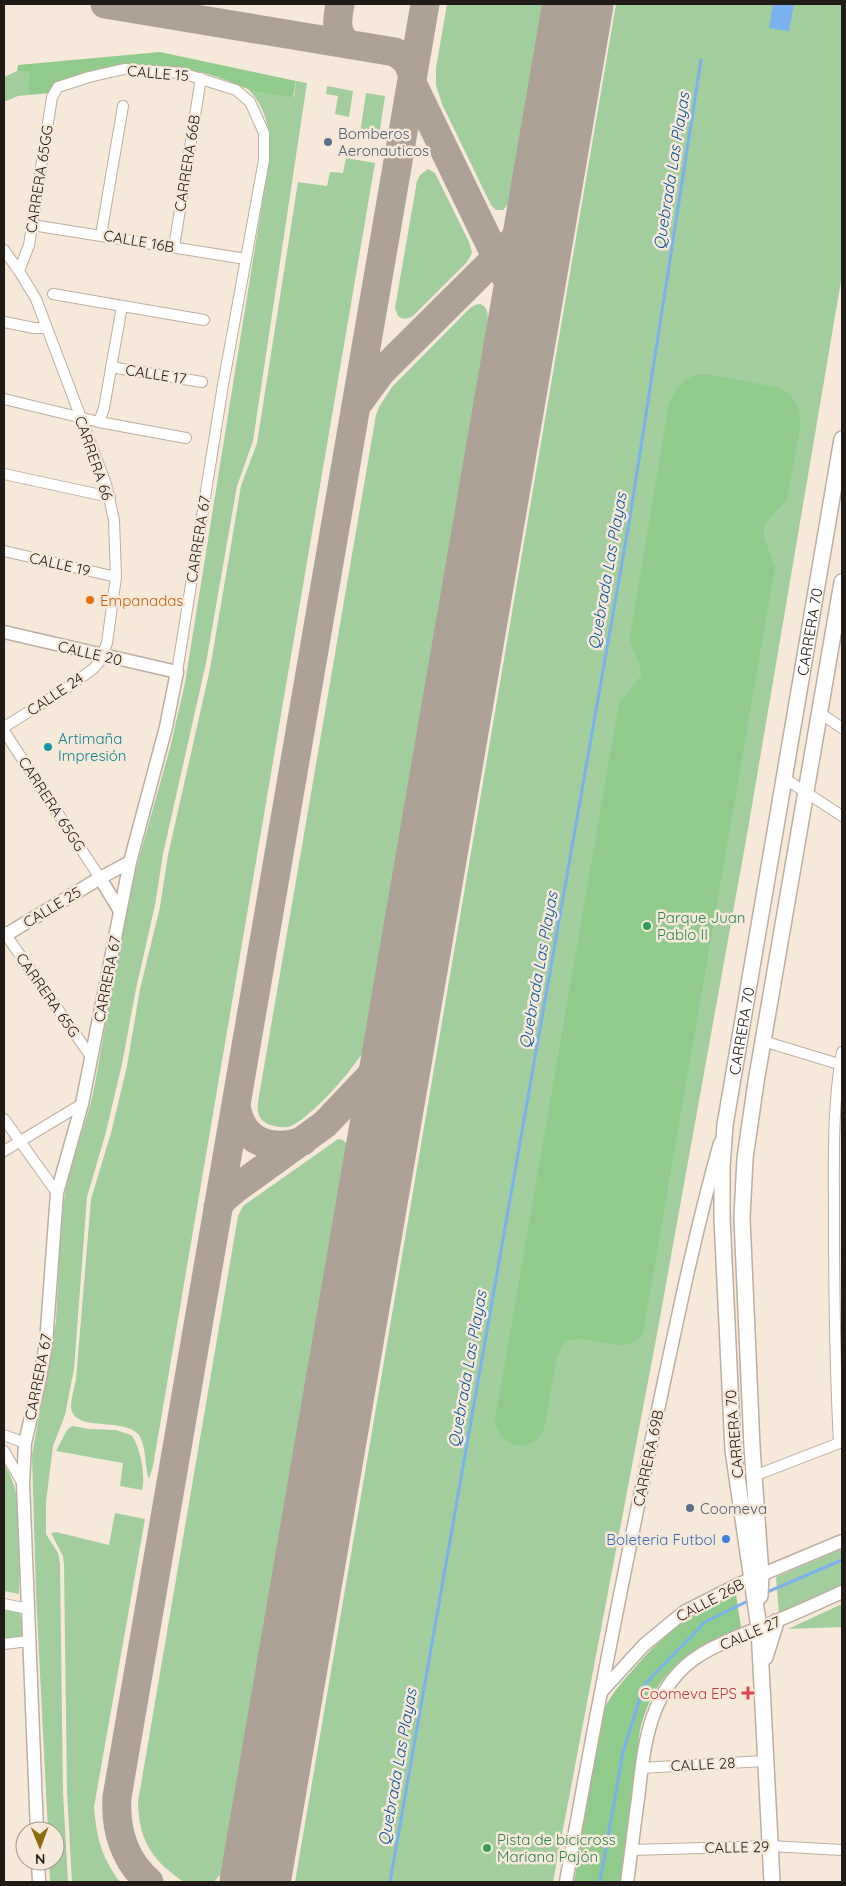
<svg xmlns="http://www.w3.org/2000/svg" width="846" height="1886" font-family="Quicksand,sans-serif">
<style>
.green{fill:#a2cd9d}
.forest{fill:#91cb8c}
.water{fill:#7bb1ee}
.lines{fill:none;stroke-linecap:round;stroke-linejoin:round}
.stream{stroke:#7bb1ee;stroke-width:3}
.taxiway{stroke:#aea297;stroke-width:29}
.runway{stroke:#aea297;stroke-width:71}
.minor-casing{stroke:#bcaea0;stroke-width:12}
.tertiary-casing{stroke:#bcaea0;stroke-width:15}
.secondary-casing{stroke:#bcaea0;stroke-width:18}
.minor{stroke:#fff;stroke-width:10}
.tertiary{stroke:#fff;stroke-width:12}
.secondary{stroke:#fff;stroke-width:15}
.service-dot{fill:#5c6f8a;stroke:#f7e9da;stroke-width:2}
.food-dot{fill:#e8710a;stroke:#f7e9da;stroke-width:2}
.culture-dot{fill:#0f9aa8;stroke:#f7e9da;stroke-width:2}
.leisure-dot{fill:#2e9e5b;stroke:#f7e9da;stroke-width:2}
.shop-dot{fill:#3f7fe0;stroke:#f7e9da;stroke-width:2}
.health-dot{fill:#e0444e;stroke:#f7e9da;stroke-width:2}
.labels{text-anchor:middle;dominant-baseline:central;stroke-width:5;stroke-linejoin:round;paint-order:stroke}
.street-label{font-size:15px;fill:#201b16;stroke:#f7e9da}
.service-label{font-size:15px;fill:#4e5e75;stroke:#f7e9da;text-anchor:start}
.food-label{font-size:15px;fill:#c56008;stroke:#f7e9da;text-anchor:start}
.culture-label{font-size:15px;fill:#0d838f;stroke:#f7e9da;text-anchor:start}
.leisure-label{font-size:15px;fill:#27864d;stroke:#f7e9da;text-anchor:start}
.shop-label{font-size:15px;fill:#366cbe;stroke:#f7e9da;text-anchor:end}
.health-label{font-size:15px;fill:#be3a42;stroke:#f7e9da;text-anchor:end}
.water-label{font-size:16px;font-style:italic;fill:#00549c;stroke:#f7e9da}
</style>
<rect width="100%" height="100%" fill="#f7e9da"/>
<!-- green -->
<path class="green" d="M447 4H543L508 204 503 210H496L491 205 442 104 436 85V68Z
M616 4H842V275L748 829 657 1334 553 1882H295Z
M17 71H31L28 95 18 96 4 102V77Z
M296 81 307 83 253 441 237 486 206 663 163 854 155 905 136 989 122 1064 106 1132 87 1197 74 1369 65 1415 53 1446 46 1502V1534L58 1553 60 1564 63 1792 68 1882H50L49 1861H55V1831H48L36 1594 32 1455 56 1321 61 1218 67 1182 91 1102 96 1078 113 981 136 869 170 748 185 683 270 154C270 130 266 107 248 89L294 97Z
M327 86 353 91 349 117 335 114 338 96 326 94Z
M366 93 385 96 379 136 360 133Z
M346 158 375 163 153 1466 149 1479C144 1465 147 1445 138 1434 123 1417 73 1433 71 1407 71 1398 74 1389 76 1380L91 1199 111 1133 127 1066 140 989 160 907 168 855 210 669 241 486 257 443 298 182 327 186 330 172 343 173Z
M428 169 435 173 469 242 472 253 467 262 413 316C407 319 403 320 398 316L395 308 417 181 420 175Z
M480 304C490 308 488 318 487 327L365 1048C354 1069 314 1114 293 1125 285 1129 274 1127 266 1123 258 1118 257 1111 258 1102L376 415 379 407 392 387 470 308 475 305Z
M338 1139C345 1140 347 1143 348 1150L230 1855 223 1871 214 1882C206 1883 194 1884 186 1882 181 1881 177 1877 173 1874 147 1854 139 1834 138 1802L238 1216 243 1206Z
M72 1426 89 1429 116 1430 131 1435C140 1444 146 1478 142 1490L120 1486 123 1463 56 1451 67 1430Z
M4 1464C27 1499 20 1554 19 1594L4 1591Z
M115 1513 145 1519 94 1807C97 1839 101 1856 120 1882H72L67 1792 64 1564 63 1556 51 1533 56 1532 109 1545Z
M842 1549V1586L779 1614 776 1577Z
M842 1604V1627L788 1629Z
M4 1607 20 1611 23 1639 4 1640Z"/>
<!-- forest -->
<path class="forest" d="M160 52 296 81 293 97C279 95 263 94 248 89 238 86 228 80 217 77 172 63 122 63 77 76 66 79 54 80 50 93L28 95 30 71H17L18 65Z
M698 374H706L776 387 788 393 797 404 801 423 787 500 770 517 764 526V537L775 567 643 1333C627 1361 589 1330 564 1342L557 1357 544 1429C534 1456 497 1447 495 1420L619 703 641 676C642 661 630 651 630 636L668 409C672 391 681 380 698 374Z
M736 1594 741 1628C688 1651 655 1670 640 1730L621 1882H574L602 1715C608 1698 620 1684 632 1671 666 1631 689 1615 736 1594Z"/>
<!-- water -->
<path class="water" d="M773 4H794L789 31 769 28Z"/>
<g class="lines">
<!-- stream -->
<path class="stream" d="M765 1593 842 1560
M390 1882 630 517 701 60
M600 1882 623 1752 644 1685 705 1622 750 1600"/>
<!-- taxiway -->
<path class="taxiway" d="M105 4 395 52 407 61 412 73
M340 4C337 20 335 32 347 44
M412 83 519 304 522 328
M359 402 381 372 531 223 543 205
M236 1105C241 1142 271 1152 303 1141
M218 1207 223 1199 235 1189 325 1124 399 1046
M149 1882C124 1860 115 1829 117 1797L425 4"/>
<!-- runway -->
<path class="runway" d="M255 1882 578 4"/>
<!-- minor casing -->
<g class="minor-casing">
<path id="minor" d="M32 225 246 259
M101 235 123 106
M174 247 201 78
M4 250 19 271 36 299 106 484 114 520 116 577 107 643 100 661 93 669 64 690 4 727
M19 271 29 245 52 97 58 87 89 77 124 69 182 73 236 90 250 102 264 133V160L223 385 177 672
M53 294 204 320
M4 322 34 328H46
M111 367 202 382
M4 399 99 422 186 438
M99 422 104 408 122 306
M4 474 110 497
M4 551 116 577
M820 713 842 728
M4 731 100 878
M784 778 842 816
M4 932 92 1058
M763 1041 842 1065
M4 1119 57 1193
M4 1151 82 1104
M4 1435 25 1443
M839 1443C835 1367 834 1291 834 1215 834 1161 832 1106 842 1052
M4 1451 23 1484
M754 1476 842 1442
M4 1604 28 1609
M4 1644 29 1641
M641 1768 766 1761
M632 1850 770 1846 842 1850"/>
</g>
<!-- tertiary casing -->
<g class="tertiary-casing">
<path id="tertiary" d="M4 632 177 672 166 727 130 862 82 1104 57 1193 46 1343 40 1378 25 1443 23 1484 37 1831
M100 878 120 911
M4 936 100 878 130 862
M601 1692 644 1645 684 1612 739 1584 842 1541
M38 1861 39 1882
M566 1882C593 1729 623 1576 655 1424 675 1330 694 1236 720 1143
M627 1882C631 1855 634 1827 638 1799 644 1745 649 1687 700 1655 724 1640 751 1632 776 1621 799 1612 820 1602 842 1592"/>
</g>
<!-- secondary casing -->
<g class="secondary-casing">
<g id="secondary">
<path d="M760 1596 761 1575 752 1447 742 1218 745 1158 756 1082 842 582"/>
<path d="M765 1657 776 1622"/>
<path id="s1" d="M772 1882 759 1628 733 1450 722 1218V1167L725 1125 842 439"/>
</g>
</g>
<!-- minor -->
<use href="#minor" class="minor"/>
<!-- tertiary -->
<use href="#tertiary" class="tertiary"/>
<!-- secondary -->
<use href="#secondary" class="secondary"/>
</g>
<!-- markers -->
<g class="service-dot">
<circle cx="328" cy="142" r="5"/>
<circle cx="690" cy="1508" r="5"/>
</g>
<circle class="food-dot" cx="90" cy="600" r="5"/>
<circle class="culture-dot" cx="48" cy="747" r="5"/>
<g class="leisure-dot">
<circle cx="647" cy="926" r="5"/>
<circle cx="487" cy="1848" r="5"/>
</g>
<circle class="shop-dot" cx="726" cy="1539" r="5"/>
<path class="health-dot" d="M745.5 1685.5h5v5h5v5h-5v5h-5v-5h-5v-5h5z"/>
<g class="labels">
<!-- street labels -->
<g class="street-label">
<text transform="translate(158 73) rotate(5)">CALLE 15</text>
<text transform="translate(187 163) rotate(-81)">CARRERA 66B</text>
<text transform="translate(39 179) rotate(-81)">CARRERA 65GG</text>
<text transform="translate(139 241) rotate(10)">CALLE 16B</text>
<text transform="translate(156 374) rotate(9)">CALLE 17</text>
<text transform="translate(94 458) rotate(71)">CARRERA 66</text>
<text transform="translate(198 539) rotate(-81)">CARRERA 67</text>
<text transform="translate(60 564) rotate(13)">CALLE 19</text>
<text stroke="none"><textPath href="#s1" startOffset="1260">CARRERA 70</textPath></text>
<text transform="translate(90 653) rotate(13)">CALLE 20</text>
<text transform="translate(55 694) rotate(-34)">CALLE 24</text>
<text transform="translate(52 804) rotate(57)">CARRERA 65GG</text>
<text transform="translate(52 907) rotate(-31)">CALLE 25</text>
<text transform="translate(107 979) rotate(-79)">CARRERA 67</text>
<text transform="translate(48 995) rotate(55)">CARRERA 65G</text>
<text stroke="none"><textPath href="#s1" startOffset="855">CARRERA 70</textPath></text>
<text transform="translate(38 1377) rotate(-79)">CARRERA 67</text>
<text transform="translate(734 1434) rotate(-95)">CARRERA 70</text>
<text transform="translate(648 1458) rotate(-78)">CARRERA 69B</text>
<text transform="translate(710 1600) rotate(-28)">CALLE 26B</text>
<text transform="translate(750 1633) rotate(-23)">CALLE 27</text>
<text transform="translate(703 1764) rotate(-3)">CALLE 28</text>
<text transform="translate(737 1847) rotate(-1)">CALLE 29</text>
</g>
<!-- service labels -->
<g class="service-label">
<text x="338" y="133">Bomberos<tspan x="338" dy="17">Aeronauticos</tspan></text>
<text x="700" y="1508">Coomeva</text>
</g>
<!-- food labels -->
<g class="food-label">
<text x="100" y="600">Empanadas</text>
</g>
<!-- culture labels -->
<g class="culture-label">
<text x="58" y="738">Artimaña<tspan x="58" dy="17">Impresión</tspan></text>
</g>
<!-- leisure labels -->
<g class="leisure-label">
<text x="657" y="917">Parque Juan<tspan x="657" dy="17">Pablo II</tspan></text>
<text x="497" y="1839">Pista de bicicross<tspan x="497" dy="17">Mariana Pajón</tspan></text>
</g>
<!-- shop labels -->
<g class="shop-label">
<text x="716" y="1539">Boleteria Futbol</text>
</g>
<!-- health labels -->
<g class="health-label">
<text x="737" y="1693">Coomeva EPS</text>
</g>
<!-- water labels -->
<g class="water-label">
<text transform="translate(671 171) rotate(-81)">Quebrada Las Playas</text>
<text transform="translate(607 571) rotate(-80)">Quebrada Las Playas</text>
<text transform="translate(538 970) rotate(-80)">Quebrada Las Playas</text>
<text transform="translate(467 1369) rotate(-80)">Quebrada Las Playas</text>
<text transform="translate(397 1767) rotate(-80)">Quebrada Las Playas</text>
</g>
</g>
<!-- border -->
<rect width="846" height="1886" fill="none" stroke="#201b16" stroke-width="10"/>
<!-- north arrow -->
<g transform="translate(40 1846) rotate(179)"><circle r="24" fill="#f7e9da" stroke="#a1978c"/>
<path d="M0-4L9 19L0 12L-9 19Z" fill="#8f6b10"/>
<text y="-8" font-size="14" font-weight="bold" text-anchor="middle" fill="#201b16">N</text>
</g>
</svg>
